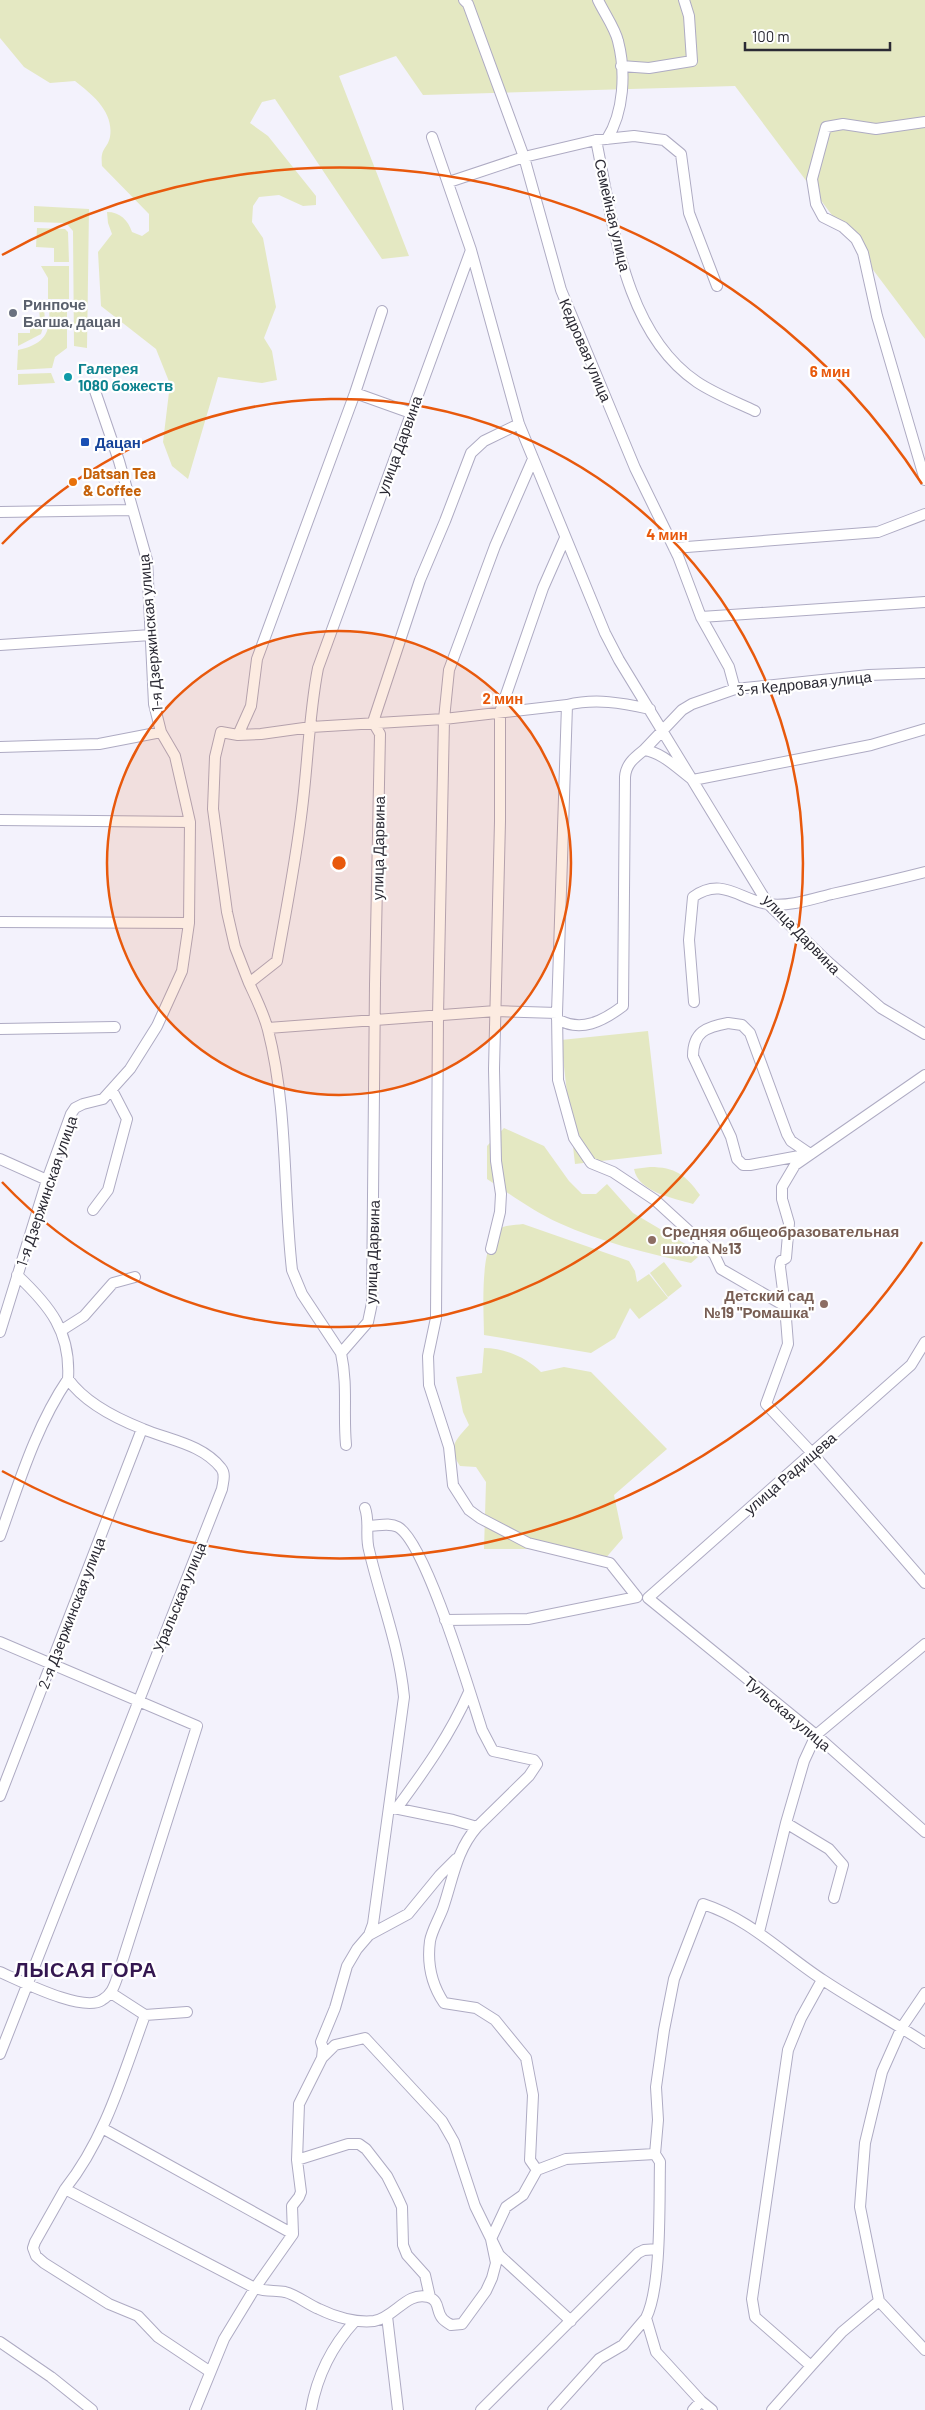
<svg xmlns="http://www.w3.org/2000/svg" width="925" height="2410" font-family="Barlow,sans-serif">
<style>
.green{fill:#e4e8c2}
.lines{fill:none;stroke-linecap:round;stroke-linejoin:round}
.minor-casing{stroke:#aeabc3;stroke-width:12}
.minor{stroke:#fff;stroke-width:10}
.ring{fill:none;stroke:#e8590c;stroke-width:2.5}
.worship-dot{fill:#6b7280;stroke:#fff;stroke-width:2}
.culture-dot{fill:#0f9aa8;stroke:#fff;stroke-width:2}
.transit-dot{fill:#1a4fb4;stroke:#fff;stroke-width:2}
.food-dot{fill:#e8710a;stroke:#fff;stroke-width:2}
.education-dot{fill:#8d6e63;stroke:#fff;stroke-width:2}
.labels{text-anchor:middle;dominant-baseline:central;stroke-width:4.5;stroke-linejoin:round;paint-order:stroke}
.street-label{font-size:15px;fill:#2b2a34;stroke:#fff}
.worship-label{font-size:15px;font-weight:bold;fill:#5b616d;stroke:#fff;text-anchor:start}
.culture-label{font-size:15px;font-weight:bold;fill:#0d838f;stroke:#fff;text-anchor:start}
.transit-label{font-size:15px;font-weight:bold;fill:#164399;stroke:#fff;text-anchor:start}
.food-label{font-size:15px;font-weight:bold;fill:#c56008;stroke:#fff;text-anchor:start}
.education-label{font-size:15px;font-weight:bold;fill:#785e54;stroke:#fff;text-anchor:start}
.district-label{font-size:20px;font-weight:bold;letter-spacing:1px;fill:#341750;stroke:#fff}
.centre{fill:#e8590c;stroke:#fff;stroke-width:2.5}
.ring-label{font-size:15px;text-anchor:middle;font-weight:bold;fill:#e8590c;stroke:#fff;stroke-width:4.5;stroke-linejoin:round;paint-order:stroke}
</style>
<rect width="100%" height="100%" fill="#f3f2fc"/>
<!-- green -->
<path class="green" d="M0 0H925V339L735 86 423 95 396 56 339 76 409 256 382 259 275 99 262 102 250 123 268 136 316 196V205L303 206 279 195 259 197 253 206 252 222 263 238 276 307 264 338 272 351 277 380 262 383 218 377 188 479 172 466 163 442 170 384 156 349 101 306 98 252 112 234 108 223 107 212C120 212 128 220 132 232L142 236 149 231V214L102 166C100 147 107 150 110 137 114 112 93 95 75 81L50 83 24 67 0 38Z
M34 206 89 209 87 348 74 346 73 231 66 223 34 222Z
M37 228 65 229 68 232 69 262H54V248L36 247Z
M41 266H69V299H48V278Z
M39 308H44L45 321 41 334 18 346V333H30V325L40 320Z
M49 308H67V348L55 357 52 368 17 370 18 350C44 344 51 334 49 308Z
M51 373 55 383 18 385V374Z
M648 1031 662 1154 575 1164 561 1040Z
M504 1128 544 1146 569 1181 582 1194H596L607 1184 633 1213 687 1245 698 1257 691 1263C647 1253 600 1242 559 1223 534 1212 510 1194 487 1179V1146Z
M650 1167C675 1167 686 1175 700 1195L693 1204C673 1198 638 1192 634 1169Z
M523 1224 629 1261 635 1271 637 1282 649 1274 668 1298 639 1319 630 1308 615 1338 591 1353 484 1335C484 1311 478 1239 503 1227 509 1225 517 1225 523 1224Z
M664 1262 682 1286 668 1297 650 1273Z
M484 1348C505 1348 527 1358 541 1372L564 1367 591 1372 667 1449 614 1495 623 1538 604 1560 556 1549H484L486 1482 476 1467 460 1466C447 1446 456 1440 469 1425L463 1412 456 1377 482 1373Z"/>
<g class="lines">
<!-- minor casing -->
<g class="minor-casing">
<path id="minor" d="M464 0 468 4 524 157 561 290 635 468 678 556 701 617 729 667 735 689
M598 0C604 13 615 28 618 41 626 72 624 112 607 139
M621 66 649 68 692 61 689 16 684 0
M925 122 876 129 843 124 826 127 812 179 816 204 823 217 843 227 856 239 863 253 877 316 925 480
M432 137 471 250 519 424 605 633 619 660 768 904 827 961 881 1008 925 1034
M596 140C613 221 623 332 697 382 715 394 736 402 755 411
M449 182 524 157 596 140 634 136 664 140 681 154 689 213 717 286
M471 250 318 668C309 714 308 762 302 809 296 860 286 911 277 961L249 983C256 998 264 1014 268 1030 288 1108 283 1191 292 1270L302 1294 341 1353 368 1322 372 1303 375 984 380 734 373 722 420 580 445 521 471 453 484 441 519 424
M355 393 411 413
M0 512 132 510
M674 548 878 532 925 514
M701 617 925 602
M0 645 151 635
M238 735 251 706 257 659 355 393 382 311
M0 747 99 744 161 732
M644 750 682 710 692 704 735 689 869 675 925 673
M0 820 190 822
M0 922 189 923
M249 983 235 947 227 912 213 809 215 757 221 732 238 735 261 734 311 727 444 719 567 705C596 698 622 703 650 709
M694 1002 689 940 693 897C722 876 740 900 768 904 789 907 812 899 832 894 863 887 894 880 925 872
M557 1013 567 705
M557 1019C581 1033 603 1021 623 1006L625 777C626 764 634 758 644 750 662 752 678 769 693 780L871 745 925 729
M728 1023 742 1025 750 1033 787 1134 791 1141 810 1154 750 1165H743L737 1159 731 1137 693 1056C693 1032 706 1027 728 1023Z
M268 1028 496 1011 557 1013 558 1080 574 1138 591 1163 613 1172 655 1200 714 1254 721 1269 785 1306 780 1267 781 1261 786 1258 789 1223 782 1199V1187L795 1165 925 1075
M0 1029 115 1027
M0 1159 47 1180
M93 1210 108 1190 127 1119 112 1090
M491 1249 500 1212 501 1194 496 1161 494 1069 500 821V712L543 588 565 538
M17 1275C50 1306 71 1332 68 1379
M785 1306 788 1344 766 1404 813 1454 925 1583
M62 1330 84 1316 113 1283 135 1277
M0 1332 47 1180 71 1114 75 1108 83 1104 103 1099 130 1069 157 1026 182 971 189 923 190 822 175 756 161 732 154 704 147 560 119 461 94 388
M925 1342 911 1365 648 1598 816 1735 925 1832
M341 1353C348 1386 343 1412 346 1445
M368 1526C378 1526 389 1522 398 1527 426 1543 470 1693 482 1730L493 1751 534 1760 537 1764 529 1776 477 1827 453 1820 389 1807
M0 1536C19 1483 36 1426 68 1379 85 1403 115 1418 143 1429 169 1440 202 1444 221 1468 226 1474 223 1482 222 1489L0 2054
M445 1620 528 1619 637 1597 610 1563 528 1543 480 1518 469 1510 453 1485 449 1447 429 1385 428 1356 436 1318 438 1016 444 719 449 670 495 546 533 459
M0 1642 197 1726 117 1978C114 1987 111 1995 102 2000 83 2013 21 1981 0 1972
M0 1796 142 1429
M397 1808C425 1770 450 1735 469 1692
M786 1823 829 1849 843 1865 834 1898
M477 1827C456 1851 453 1879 443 1908 439 1919 432 1930 430 1941 427 1963 432 1985 444 2003L476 2008 495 2020 526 2058 533 2095 530 2160 537 2170
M759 1932 786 1823 804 1761 816 1735 925 1644
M369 1935 408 1914 440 1875 456 1859
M822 1980 801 2018 788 2050 752 2299 755 2317 811 2366 842 2332 879 2301
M111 1993 145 2015
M925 1993 902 2027 882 2072 865 2143 860 2207 879 2301 925 2350
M187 2012 145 2015C123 2075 105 2139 65 2189L255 2288C266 2292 275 2290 285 2292 297 2295 307 2304 319 2309 335 2317 356 2323 374 2321 394 2318 407 2291 428 2297 440 2300 436 2311 442 2318 444 2321 448 2323 451 2325L462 2324 486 2291 492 2278 496 2263 491 2239 506 2207 523 2195 537 2170 566 2159 655 2154
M322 2058 335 2045 365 2038 442 2121 454 2142 475 2206 499 2255 571 2321
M102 2128 293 2234
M297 2160 348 2144H359L366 2149 387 2176 397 2196 402 2207 403 2245 407 2255 425 2275 430 2297
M65 2189 35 2242 33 2248 36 2256 44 2263 109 2304 138 2316 158 2337 209 2371
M387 2316 398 2410
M0 2342 51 2377 92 2410
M195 2410 224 2339 255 2288 293 2234 292 2206 299 2197 301 2192 297 2160 299 2104 322 2058 323 2048 321 2042 335 2008 347 1966 357 1949 369 1935 373 1924 404 1697C399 1645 381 1601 369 1550 365 1536 370 1522 365 1508
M311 2410C317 2376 332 2346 355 2321
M481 2410 638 2253 644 2250 658 2249
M553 2410 599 2359 623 2345 646 2318
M693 2410 701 2401
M712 2410 701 2401 656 2352 646 2318C662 2286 659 2200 660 2162L655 2154 658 2120 656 2087 664 2030 674 1979 703 1904C750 1919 783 1954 823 1980 856 2002 892 2021 925 2043
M772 2410 811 2366"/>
</g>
<!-- minor -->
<use href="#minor" class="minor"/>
</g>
<!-- distance rings -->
<circle cx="339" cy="863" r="232" fill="#e8590c" fill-opacity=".12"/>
<g class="ring">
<circle cx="339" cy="863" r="232"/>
<path d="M2 544A464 464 0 1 1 2 1182"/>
<path d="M922 1242A695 695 0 0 1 2 1471M2 255A695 695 0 0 1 922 484"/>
</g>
<!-- markers -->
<circle class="worship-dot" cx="13" cy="313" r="5"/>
<circle class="culture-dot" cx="68" cy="377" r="5"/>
<rect class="transit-dot" x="80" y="437" width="10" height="10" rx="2.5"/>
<circle class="food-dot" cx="73" cy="482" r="5"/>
<g class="education-dot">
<circle cx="652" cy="1240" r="5"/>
<circle cx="824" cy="1304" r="5"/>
</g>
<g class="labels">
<!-- street labels -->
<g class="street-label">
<text transform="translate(613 215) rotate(77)">Семейная улица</text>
<text transform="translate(586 350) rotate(67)">Кедровая улица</text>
<text transform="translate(399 445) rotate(-70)">улица Дарвина</text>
<text transform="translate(150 633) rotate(-95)">1-я Дзержинская улица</text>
<text transform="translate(804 683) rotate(-6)">3-я Кедровая улица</text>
<text transform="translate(378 848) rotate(-89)">улица Дарвина</text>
<text transform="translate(802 934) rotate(46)">улица Дарвина</text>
<text transform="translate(46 1191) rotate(-71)">1-я Дзержинская улица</text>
<text transform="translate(372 1252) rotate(-88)">улица Дарвина</text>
<text transform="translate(790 1473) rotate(-41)">улица Радищева</text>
<text transform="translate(179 1597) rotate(-68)">Уральская улица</text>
<text transform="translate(71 1613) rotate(-69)">2-я Дзержинская улица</text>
<text transform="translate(788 1713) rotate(40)">Тульская улица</text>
</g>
<!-- worship labels -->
<g class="worship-label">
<text x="23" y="304">Ринпоче<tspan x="23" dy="17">Багша, дацан</tspan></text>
</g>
<!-- culture labels -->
<g class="culture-label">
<text x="78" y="368">Галерея<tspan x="78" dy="17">1080 божеств</tspan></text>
</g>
<!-- transit labels -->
<g class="transit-label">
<text x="95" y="442">Дацан</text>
</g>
<!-- food labels -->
<g class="food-label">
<text x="83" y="473">Datsan Tea<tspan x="83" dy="17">&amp; Coffee</tspan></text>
</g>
<!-- education labels -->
<g class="education-label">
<text x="662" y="1231">Средняя общеобразовательная<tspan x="662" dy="17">школа №13</tspan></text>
<text x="814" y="1295" text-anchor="end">Детский сад<tspan x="814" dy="17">№19 "Ромашка"</tspan></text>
</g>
<!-- district labels -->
<g class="district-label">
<text x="86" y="1969">ЛЫСАЯ ГОРА</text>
</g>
</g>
<circle cx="339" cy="863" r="8" class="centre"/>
<g class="ring-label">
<text x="830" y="377">6 мин</text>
<text x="667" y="540">4 мин</text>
<text x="503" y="704">2 мин</text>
</g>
<!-- scale -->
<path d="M745 42v8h145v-8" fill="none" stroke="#2b2a34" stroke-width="2.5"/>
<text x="752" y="42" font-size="15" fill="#2b2a34" stroke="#ffffff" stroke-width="4" paint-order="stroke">100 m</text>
</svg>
